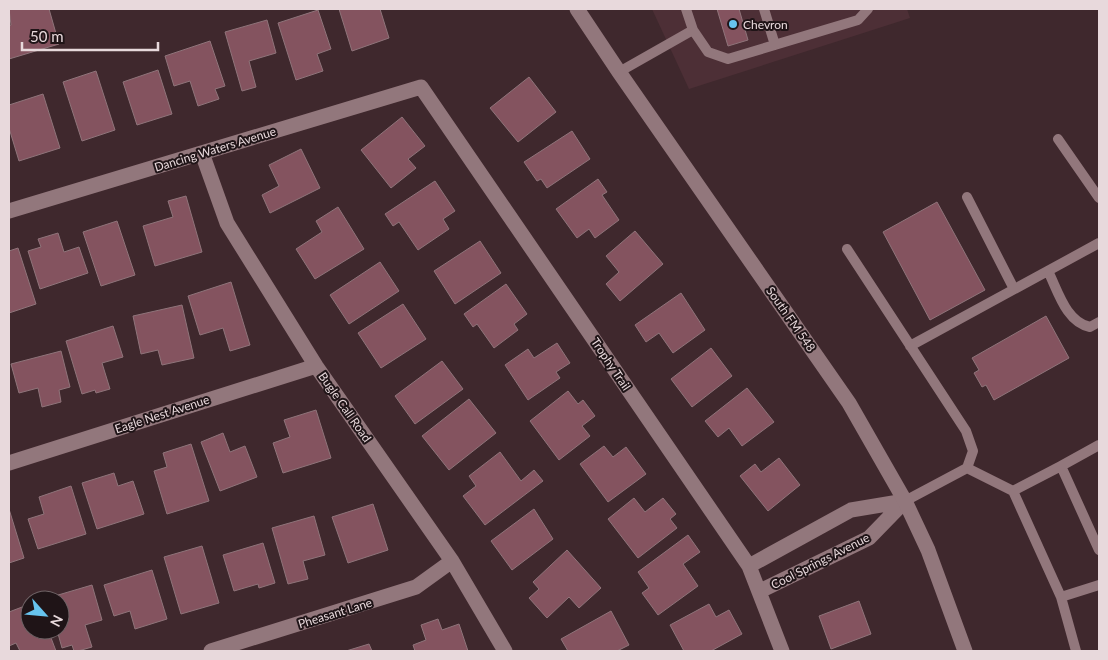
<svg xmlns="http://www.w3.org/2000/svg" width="1108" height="660" font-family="Lato,sans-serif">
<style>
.built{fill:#4d2f36}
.building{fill:#84535f;stroke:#8f747a}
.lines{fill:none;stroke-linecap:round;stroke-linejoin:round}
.lane{stroke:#92777c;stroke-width:10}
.street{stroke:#92777c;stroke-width:15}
.secondary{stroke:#92777c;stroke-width:15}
.poi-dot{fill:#67c4ef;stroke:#1f1417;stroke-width:2}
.labels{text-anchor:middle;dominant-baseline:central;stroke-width:4;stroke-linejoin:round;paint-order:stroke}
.poi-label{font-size:12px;fill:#e8d9dc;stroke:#1f1417;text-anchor:start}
.street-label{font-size:12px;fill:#e8d9dc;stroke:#1f1417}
</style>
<rect width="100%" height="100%" fill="#3f282d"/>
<!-- built -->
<path class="built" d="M652 9H907L910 18 689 89Z"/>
<!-- building -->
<path class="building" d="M9 9H49L59 44 9 59V26L11 25Z
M339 9H380L389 38 352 51Z
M717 9H739L748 40 728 46Z
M318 10 331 49 317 54 323 71 296 80 278 23Z
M267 20 276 53 249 61 256 87 242 91 225 32Z
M210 41 225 86 215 89 219 99 198 106 190 81 174 86 165 56Z
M158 70 172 114 137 125 123 82Z
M96 71 115 130 82 141 63 82Z
M529 77 556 112 518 142 490 108Z
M43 94 60 148 19 161 9 128V105Z
M402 117 425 146 408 159 416 168 391 188 361 150Z
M572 131 590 159 547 188 541 179 537 181 524 162Z
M301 149 320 188 270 213 262 195 279 186 269 165Z
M598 179 607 192 602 195 619 220 595 238 589 229 577 238 556 209Z
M435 181 455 211 443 219 449 229 418 250 399 222 393 226 385 214Z
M186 196 202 252 155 266 143 226 173 217 168 201Z
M937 202 985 290 930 320 883 232Z
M338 207 364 249 315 279 296 249 322 232 316 221Z
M117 221 135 275 101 286 83 232Z
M635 231 663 264 620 301 606 284 619 272 606 256Z
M58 233 64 252 79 247 88 273 40 289 28 251 41 247 38 239Z
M480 241 501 273 455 304 434 271Z
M18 248 36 304 9 313V251Z
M380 262 399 291 349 324 330 295Z
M231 282 250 345 230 351 223 328 200 335 188 296Z
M506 284 527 314 514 324 518 330 494 348 477 324 473 327 464 314Z
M681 293 705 330 673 353 659 333 646 342 635 325Z
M403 304 426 339 381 368 358 333Z
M182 305 194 358 162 365 158 350 141 354 133 316Z
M1046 316 1069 358 994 400 986 385 982 387 974 373 979 370 972 358Z
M113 326 123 357 102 363 110 389 96 393 95 390 82 394 66 341Z
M557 343 570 363 556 372 560 378 528 400 505 365 528 349 534 358Z
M711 348 732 376 692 407 671 379Z
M61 351 70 387 59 390 61 402 42 407 38 388 19 393 11 364Z
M442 361 463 389 415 424 395 396Z
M747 388 774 422 742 446 729 428 718 437 705 421Z
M568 391 578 404 583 400 595 416 582 426 590 436 559 460 530 421Z
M469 399 496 433 449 470 422 436Z
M316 410 331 458 283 473 273 443 290 437 284 420Z
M223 433 230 452 245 446 257 477 220 491 201 442Z
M191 444 209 501 167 514 154 471 167 467 163 453Z
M604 446 613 457 626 447 646 474 608 502 580 464Z
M500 452 521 481 534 470 543 481 485 525 463 496 476 486 469 476Z
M779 458 800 485 768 511 740 476 755 464 761 472Z
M114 473 118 486 133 481 144 514 97 529 82 483Z
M71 486 86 534 38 549 28 519 44 514 39 497Z
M634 498 645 512 663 498 676 514 670 519 677 528 638 558 608 519Z
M373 504 388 550 348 563 332 517Z
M9 509 24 558 9 563Z
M534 509 553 539 512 570 491 541Z
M314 516 325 555 303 561 308 579 288 584 272 528Z
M688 535 700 552 683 564 698 586 658 615 642 593 649 588 638 572Z
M263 543 275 583 259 588 258 584 234 591 223 555Z
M202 546 219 603 181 614 164 557Z
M567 550 601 588 579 608 569 597 547 618 529 598 539 589 533 582Z
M152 570 167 619 135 629 130 611 114 616 104 585Z
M92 585 102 620 85 625 92 647 78 651H74L72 645 62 648 57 630H60V600H48V598Z
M859 601 871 634 831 649 819 616Z
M30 604V630H48L56 651H20L16 643 9 646V612Z
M709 604 716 617 729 610 742 634 711 651H684L670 625Z
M611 611 629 645 617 651H568L561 639Z
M438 619 442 630 459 624 468 651H415L413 645 426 640 421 625Z
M369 644 372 651H346Z"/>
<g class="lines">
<!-- lane -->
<path class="lane" d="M686 9 693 30 708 52 728 59 858 20 868 9
M764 9 775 45
M619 72 693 30
M1058 139 1099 198
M967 197 1014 289
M847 249 966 431 973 451 967 468 905 501
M1048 271C1058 291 1066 322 1090 327L1099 322
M910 346 1099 243
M1061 466 1099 445
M967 468 1013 491 1061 597
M1013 491 1061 466 1099 550
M1076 651 1061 597 1099 585"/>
<!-- street -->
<path class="street" d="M202 153 227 223 316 366 452 561 505 651
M9 211 421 87 749 566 782 651
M9 463 316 366
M749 566 851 510 905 501
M760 591 869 538 905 501
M211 651 416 587 452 561"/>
<!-- secondary -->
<path class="secondary" d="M577 9 619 72 849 403 905 501 928 550 965 651"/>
</g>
<!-- markers -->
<circle class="poi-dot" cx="733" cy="24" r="5"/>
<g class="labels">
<!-- poi labels -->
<g class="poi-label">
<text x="743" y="24">Chevron</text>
</g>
<!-- street labels -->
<g class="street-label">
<text transform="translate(215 149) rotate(-17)">Dancing Waters Avenue</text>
<text transform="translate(791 319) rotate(55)">South FM 548</text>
<text transform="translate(611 364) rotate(56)">Trophy Trail</text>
<text transform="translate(345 407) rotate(55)">Bugle Call Road</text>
<text transform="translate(162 414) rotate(-18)">Eagle Nest Avenue</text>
<text transform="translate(820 561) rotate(-27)">Cool Springs Avenue</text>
<text transform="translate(335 613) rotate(-17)">Pheasant Lane</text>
</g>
</g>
<!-- border -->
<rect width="1108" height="660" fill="none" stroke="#e8d9dc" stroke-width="20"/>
<!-- north arrow -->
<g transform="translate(45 615) rotate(117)"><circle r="24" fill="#1f1417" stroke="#6f6366"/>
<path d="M0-4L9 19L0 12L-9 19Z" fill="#67c4ef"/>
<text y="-8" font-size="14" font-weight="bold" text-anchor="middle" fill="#e8d9dc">N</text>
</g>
<!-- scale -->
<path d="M22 42v8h136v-8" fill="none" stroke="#e8d9dc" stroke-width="2.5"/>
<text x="30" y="42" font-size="15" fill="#e8d9dc" stroke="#1f1417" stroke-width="4" paint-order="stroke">50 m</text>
</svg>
